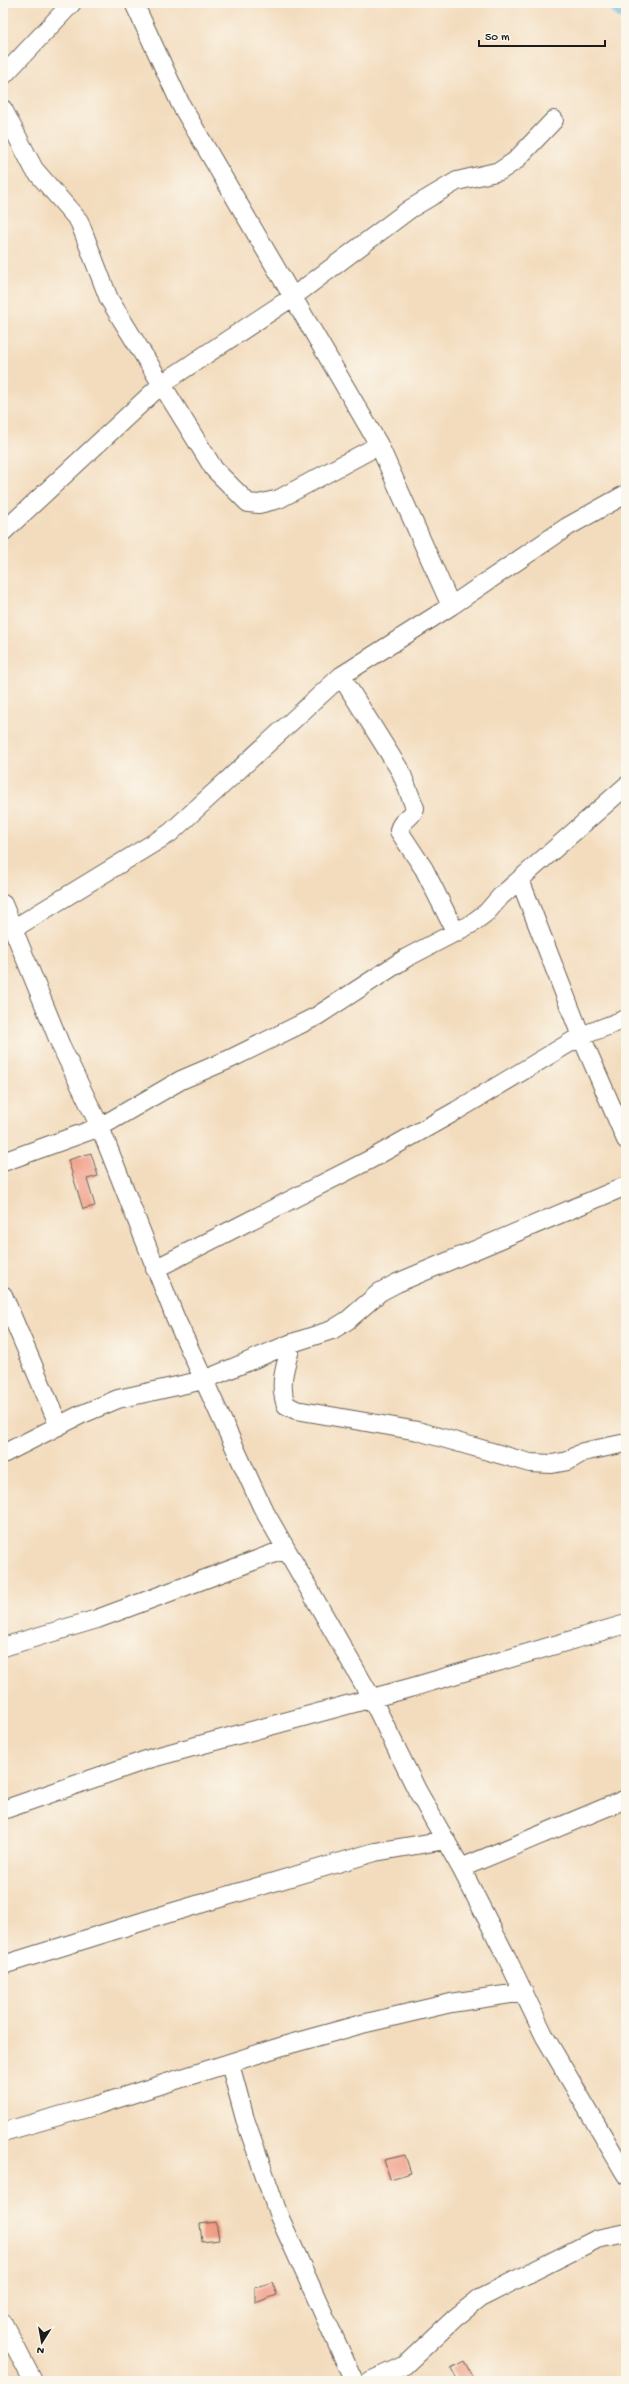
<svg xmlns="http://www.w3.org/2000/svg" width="629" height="2384" font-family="'Gochi Hand',sans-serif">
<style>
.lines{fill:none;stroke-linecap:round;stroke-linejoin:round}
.river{stroke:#54b6d3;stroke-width:30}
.building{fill:#ef9881}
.minor-casing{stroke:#675f54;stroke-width:20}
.minor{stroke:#fff;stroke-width:18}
</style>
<rect width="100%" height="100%" fill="#fbf7ec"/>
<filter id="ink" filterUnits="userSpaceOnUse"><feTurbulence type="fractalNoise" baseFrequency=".025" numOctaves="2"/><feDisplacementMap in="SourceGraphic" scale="8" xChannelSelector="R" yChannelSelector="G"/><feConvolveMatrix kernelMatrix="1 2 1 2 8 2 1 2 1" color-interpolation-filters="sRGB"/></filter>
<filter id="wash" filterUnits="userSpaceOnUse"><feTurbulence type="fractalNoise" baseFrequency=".012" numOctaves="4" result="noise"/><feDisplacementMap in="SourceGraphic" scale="16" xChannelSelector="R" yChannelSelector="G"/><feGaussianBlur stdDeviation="0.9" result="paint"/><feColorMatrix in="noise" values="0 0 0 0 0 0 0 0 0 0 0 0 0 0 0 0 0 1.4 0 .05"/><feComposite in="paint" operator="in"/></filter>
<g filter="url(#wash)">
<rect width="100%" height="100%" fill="#f3dcbd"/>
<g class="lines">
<!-- river -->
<path class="river" d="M624 3 626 5"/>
</g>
<g id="blocks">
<!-- building -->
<path class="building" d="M91 1153 98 1176 87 1179 95 1206 83 1209 68 1160Z
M405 2155 411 2173 390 2179 384 2160Z
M216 2222 219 2240 202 2242 200 2224Z
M272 2282 277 2295 255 2303V2288Z
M464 2361 475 2381H458L451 2368Z"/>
</g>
</g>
<g filter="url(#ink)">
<use href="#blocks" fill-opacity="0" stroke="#675f54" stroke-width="1"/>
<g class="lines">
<!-- minor casing -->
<g class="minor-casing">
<path id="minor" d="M134 3 181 105 379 445 451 606
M3 76 72 3
M3 109 34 169 79 221 109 299 214 469 248 503 259 504 279 499 379 445
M3 532 163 383 294 296 410 209 457 181 500 171 515 161 554 120
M341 676 401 772 415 808C413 818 400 820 399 831L424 869 456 933
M520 880 581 1036 626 1140
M3 904 61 1046 100 1127 175 1317 262 1507 371 1697 417 1790 461 1868 507 1958 545 2037 626 2175
M13 929 170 833 341 676 451 606 567 527 626 494
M3 1162 100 1127 181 1080 230 1059 317 1016 406 958 471 924 487 912 501 896 626 786
M155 1269 371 1159 456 1111 581 1036 626 1019
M3 1295 59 1426
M292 1343C286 1364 278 1383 286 1405L296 1410 418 1431 530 1463 552 1464 568 1461 583 1452 626 1443
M3 1454 80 1415 118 1399 204 1380 292 1343 332 1330 348 1320 380 1292 397 1283 626 1186
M3 1647 97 1619 286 1549
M3 1810 152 1758 413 1687 626 1624
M461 1868 626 1799
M3 1965 173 1912 375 1852 446 1840
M230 2064 245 2119 279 2216 354 2381
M3 2132 94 2106 283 2046 362 2024 451 2003 524 1992
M3 2323 33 2381
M370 2381 405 2365 455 2318 480 2298 597 2239 626 2233"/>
</g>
<!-- minor -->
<use href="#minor" class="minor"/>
</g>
</g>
<!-- margin -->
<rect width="629" height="2384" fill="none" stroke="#fbf7ec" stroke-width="16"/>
<!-- north arrow -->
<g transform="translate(42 2342) rotate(191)" stroke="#fbf7ec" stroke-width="3" paint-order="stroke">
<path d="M0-3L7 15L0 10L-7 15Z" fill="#1c1c1c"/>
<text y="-6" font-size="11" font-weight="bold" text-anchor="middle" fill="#1c1c1c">N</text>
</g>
<!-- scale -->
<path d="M479 40v6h126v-6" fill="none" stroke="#1c1c1c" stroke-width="2"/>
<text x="485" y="40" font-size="12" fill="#1c1c1c" stroke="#fbf7ec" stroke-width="3" paint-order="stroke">50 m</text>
</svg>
